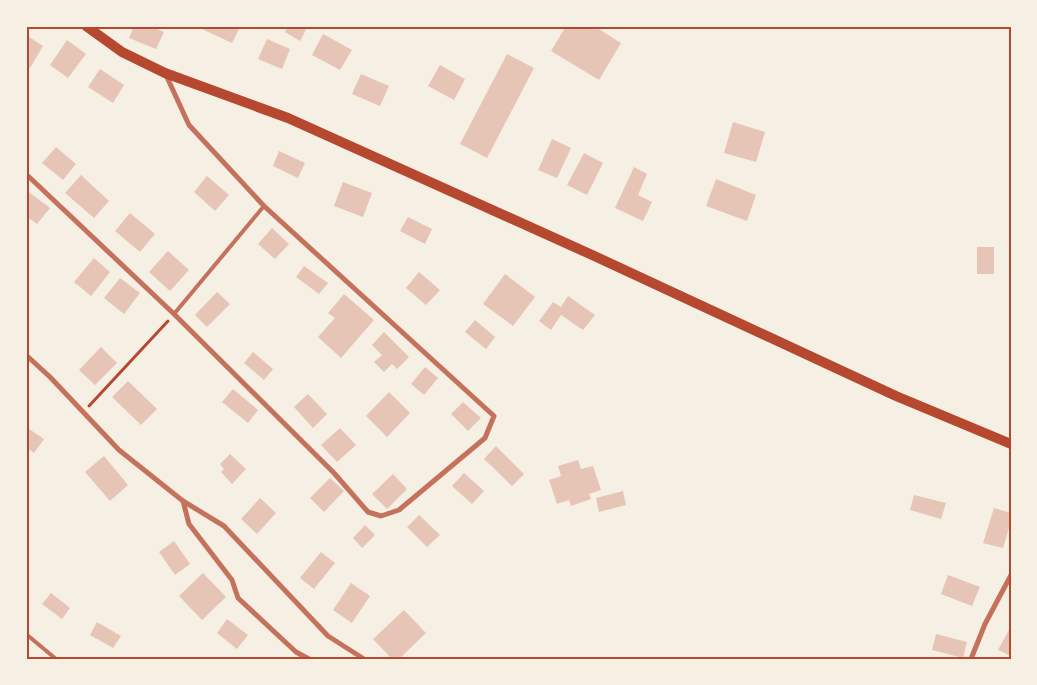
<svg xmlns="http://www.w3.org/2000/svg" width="1037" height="685" font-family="'Sofia Sans Condensed',sans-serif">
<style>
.building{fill:#e6c5b7}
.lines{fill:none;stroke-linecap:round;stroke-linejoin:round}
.path{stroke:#b5482f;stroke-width:3}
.service{stroke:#c5725c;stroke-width:4}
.minor{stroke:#c5725c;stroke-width:5}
.secondary{stroke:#b5482f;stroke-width:10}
.neatline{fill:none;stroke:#b5482f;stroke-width:2}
</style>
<rect width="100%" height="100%" fill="#f6efe4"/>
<!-- building -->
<path class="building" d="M134 26H151L164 32 156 49 129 38Z
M204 26H238L240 27 232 43 202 29Z
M288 26H308L300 41 285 32Z
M566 26H594L621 43 599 80 551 51Z
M323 34 352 50 340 70 312 55Z
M26 35 43 46 30 68 26 66Z
M267 39 290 49 282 69 258 59Z
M67 40 86 54 68 78 50 65Z
M507 54 534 68 487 158 460 144Z
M440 65 465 79 454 100 428 86Z
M100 69 124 85 113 103 88 87Z
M361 74 389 86 380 106 352 94Z
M733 122 765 132 756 162 724 153Z
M552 139 571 148 557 178 538 170Z
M56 147 76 164 63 180 42 163Z
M279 151 305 163 298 178 273 166Z
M584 153 603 163 587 195 567 185Z
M634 167 647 174 638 195 652 202 643 221 615 208Z
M81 175 109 201 94 218 65 193Z
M207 176 229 195 215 211 194 192Z
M716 179 756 195 747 221 706 206Z
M343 182 372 193 363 217 334 206Z
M26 190 50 208 37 224 26 216Z
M130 213 155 234 140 252 115 231Z
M408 217 432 229 425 244 400 231Z
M272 228 289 244 275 259 258 244Z
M977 247H994V274H977Z
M168 251 189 270 170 291 149 272Z
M94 258 110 272 91 296 74 282Z
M304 266 328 283 319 294 296 277Z
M419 272 440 290 426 305 406 288Z
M505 274 535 297 513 326 483 304Z
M120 278 140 293 124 314 104 298Z
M217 292 230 304 207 327 195 315Z
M344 294 374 320 341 358 318 337 335 318 328 313Z
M568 296 595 315 583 330 561 315 551 330 539 321 553 302 561 307Z
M475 320 495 337 486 349 465 332Z
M384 332 409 357 397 369 392 364 384 372 374 362 382 355 372 345Z
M101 347 117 363 95 385 79 370Z
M253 352 273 369 264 380 244 363Z
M425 367 438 378 424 395 411 384Z
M128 381 157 409 141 425 112 397Z
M233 389 258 410 248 423 222 402Z
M389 392 410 413 387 437 366 416Z
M308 394 327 414 313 428 294 407Z
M463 402 481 418 468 431 451 414Z
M26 427 44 439 34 453 26 447Z
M340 428 356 445 337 462 321 445Z
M496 446 524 474 512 486 484 459Z
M230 454 246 469 232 484 221 472 224 469 220 464Z
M104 456 128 485 110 501 85 472Z
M578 460 581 469 593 466 601 490 589 494 591 499 571 506 569 500 557 504 549 480 561 476 558 466Z
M464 473 484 491 472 504 452 486Z
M393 474 407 489 387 509 372 494Z
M330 478 344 491 324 512 310 498Z
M623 491 626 505 599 512 596 498Z
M914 495 946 503 941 519 910 510Z
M260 498 276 513 257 534 241 519Z
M994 508 1011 513V521L1003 548 983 543Z
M419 515 440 535 427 547 407 527Z
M365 525 375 535 362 548 353 538Z
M174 541 190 564 175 575 159 552Z
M321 552 335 563 314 589 300 578Z
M203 573 226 597 202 620 179 596Z
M948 575 980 587 972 606 941 594Z
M351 583 370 596 352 623 333 610Z
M51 593 70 608 62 619 42 604Z
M404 610 426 633 399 659H392L373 639Z
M227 619 248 635 237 649 217 633Z
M97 622 121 636 113 648 90 635Z
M1011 626V656L998 650Z
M936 634 967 642 963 658 932 650Z"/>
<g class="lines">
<!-- path -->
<path class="path" d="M89 406 168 321"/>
<!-- service -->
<path class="service" d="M174 314 264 206
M26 634 56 659"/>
<!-- minor -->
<path class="minor" d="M26 174 174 314 334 473 368 512 381 516 399 510 485 438 494 416 264 206 189 125 166 75
M26 355 50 377 119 450 183 501 189 524 232 580 238 598 296 652 309 659
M183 501 224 526 328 636 364 659
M971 659 985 624 1011 575"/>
<!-- secondary -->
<path class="secondary" d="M86 26 122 52 165 73 288 118 590 254 896 396 1011 444"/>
</g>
<!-- border -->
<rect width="1037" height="685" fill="none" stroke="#f6efe4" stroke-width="55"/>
<rect x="28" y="28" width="982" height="630" class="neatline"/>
</svg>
